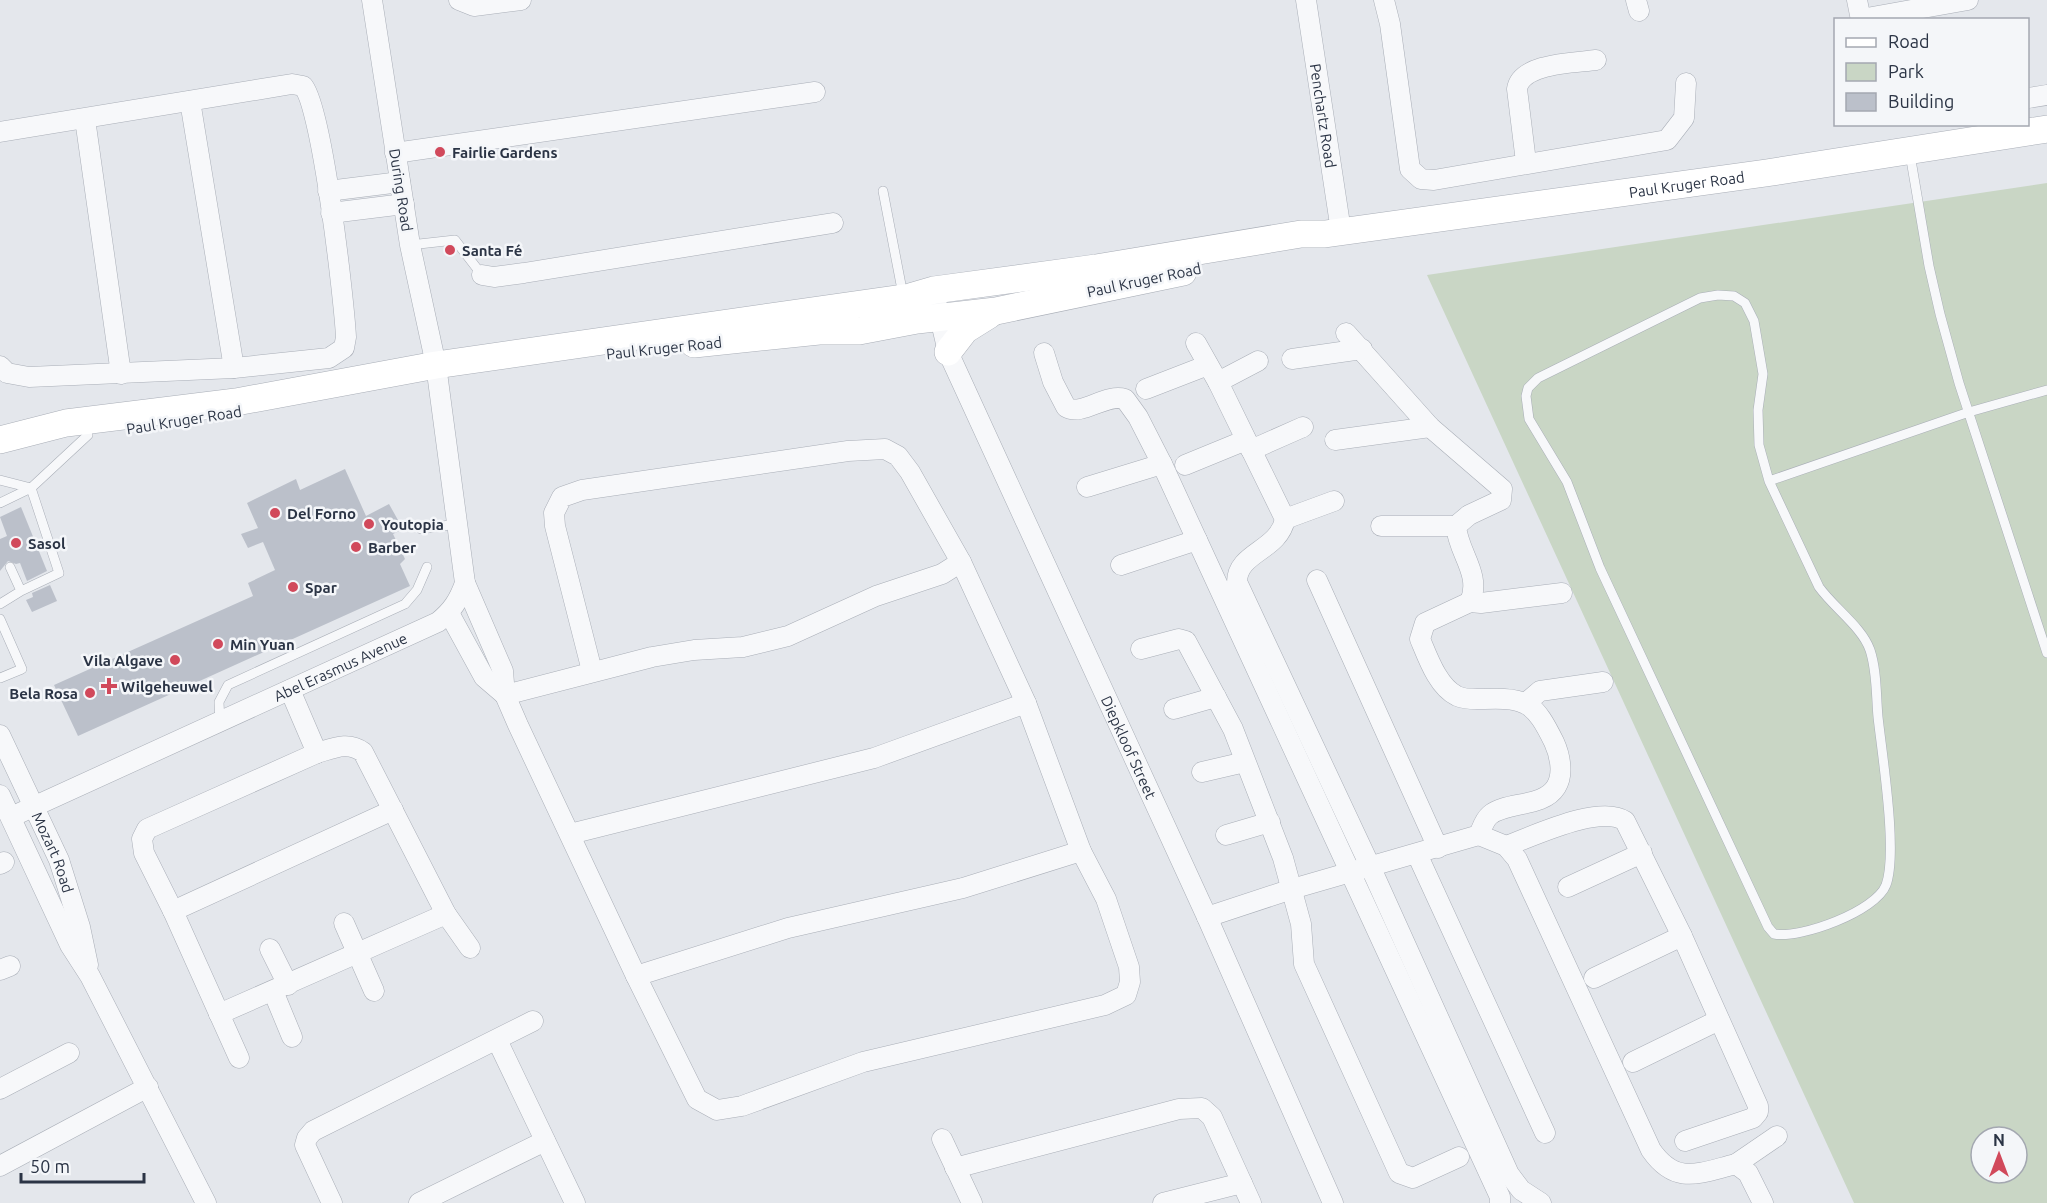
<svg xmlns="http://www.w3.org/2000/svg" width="2047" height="1203" font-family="Ubuntu,sans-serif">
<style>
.green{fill:#c9d6c5;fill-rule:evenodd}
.building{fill:#bbc0ca}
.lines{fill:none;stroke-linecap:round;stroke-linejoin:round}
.lane-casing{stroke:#a9aeb7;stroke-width:10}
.street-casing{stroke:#a9aeb7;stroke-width:21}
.secondary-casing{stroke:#a9aeb7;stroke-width:28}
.lane{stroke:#f7f8fa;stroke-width:9}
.street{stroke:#f7f8fa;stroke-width:20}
.secondary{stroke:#fff;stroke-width:27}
.poi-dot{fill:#d1495b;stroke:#f4f6f9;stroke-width:2}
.labels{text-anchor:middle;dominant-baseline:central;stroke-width:5;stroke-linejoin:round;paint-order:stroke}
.street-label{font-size:15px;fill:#2b3445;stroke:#f4f6f9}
.poi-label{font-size:15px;font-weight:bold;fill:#2b3445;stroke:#f4f6f9;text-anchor:start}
</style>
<rect width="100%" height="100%" fill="#e4e7ec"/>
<!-- green -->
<path class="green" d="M2047 183V1203H1854L1427 275ZM1981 1137H2017V1173H1981Z"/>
<!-- building -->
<path class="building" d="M345 469 366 516 389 504 403 529 393 534 405 559 400 564 410 586 78 736 54 685 253 596 248 583 275 570 263 542 248 548 241 534 258 528 247 503 296 479 300 490Z
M21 507 47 571 27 581 20 563 16 564 8 561 0 571V539L7 536 0 517Z
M50 585 57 601 32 612 26 600 33 597 32 593Z"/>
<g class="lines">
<!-- lane casing -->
<g class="lane-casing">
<path id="lane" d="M1910 154 1929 266 1940 314 1959 383 2047 653
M883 191 903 295
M410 245 455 240 482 275
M1718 295 1734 296 1745 303 1754 321 1763 374 1758 410 1759 445 1769 481 1819 587C1834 608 1862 627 1870 650 1877 671 1876 695 1878 717 1882 754 1898 853 1886 885 1876 911 1801 939 1774 934L1768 927 1600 568 1567 482 1529 419 1526 396 1528 388 1538 378 1700 298Z
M0 480 31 488 88 435
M1769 481 1969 412 2047 390
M0 503 31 488 59 573 21 591 10 567
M421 529 457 524
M0 604 21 591
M0 619 22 669 0 678
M220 722 219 702 228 685 405 604 417 590 427 567"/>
</g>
<!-- street casing -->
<g class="street-casing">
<g id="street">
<path d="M459 0 474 6 521 0"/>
<path id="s1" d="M1306 0 1341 231"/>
<path d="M1384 0 1390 24 1410 169 1421 179 1434 180 1667 140 1684 118 1686 83"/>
<path d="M1636 0 1639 11"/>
<path d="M1857 0 1861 20"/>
<path d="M1861 19 1968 0"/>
<path d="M2028 98 2047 95"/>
<path d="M190 101 234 368"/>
<path d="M85 119 121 374"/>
<path d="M0 132 292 84 303 86C322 106 344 299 346 337L344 348 329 358 234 368 29 377 7 373 0 366"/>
<path d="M395 153 815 92"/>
<path d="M1526 162 1517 89C1521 63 1574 63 1596 60"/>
<path d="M328 191 400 182"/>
<path d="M331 213 404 204"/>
<path d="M482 275 494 277 524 273 833 223"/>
<path id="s2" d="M937 305 948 352 1207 917 1333 1203"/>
<path d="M1346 333 1430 427 1502 489 1501 500 1469 515 1456 526C1458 553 1482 574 1470 602L1425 623 1420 639C1428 658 1438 687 1457 696 1466 700 1475 699 1484 699 1528 697 1535 704 1554 742 1560 755 1564 774 1556 787 1543 808 1507 801 1490 815 1484 820 1482 828 1479 835"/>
<path d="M1196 343 1218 382 1285 519C1279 551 1237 552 1237 582L1370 866 1509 1174 1521 1190 1541 1203"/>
<path d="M1044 353 1053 382 1066 407C1082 417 1105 393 1125 399L1138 417 1162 464"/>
<path d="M1292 359 1362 349"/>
<path d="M1218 382 1258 361"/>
<path d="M1146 389 1208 365"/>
<path d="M1335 440 1430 427"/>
<path d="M1251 450 1303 427"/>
<path d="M1185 465 1246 440"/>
<path d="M1087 487 1162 464 1197 540"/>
<path d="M1285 519 1334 501"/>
<path d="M1381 526H1456"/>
<path d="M1121 565 1197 540 1500 1197V1203"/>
<path d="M1317 580 1438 848"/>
<path d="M465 583 503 671 505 695 518 725 636 976 697 1099 717 1110 742 1106 863 1062 1105 1005 1126 995 1130 982 1129 967 1106 899 1081 851 1026 703 961 562 910 472 898 456 885 449 848 451 582 490 562 497 554 513 555 526 592 671"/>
<path d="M1470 602 1481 603 1562 593"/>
<path d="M449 613 484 677 505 695 652 657 694 650 743 647 788 636 876 596 942 574 961 562"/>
<path d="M1141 649 1179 639 1186 641 1233 729 1283 858 1301 924 1304 964 1399 1173 1413 1178 1459 1157"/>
<path d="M290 690 317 753"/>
<path d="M1527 702 1540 691 1603 682"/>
<path d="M1174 709 1216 697"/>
<path id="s3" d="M0 735 59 860 80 927 88 965"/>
<path d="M1202 772 1245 762"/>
<path d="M0 795 70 945 90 976 206 1203"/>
<path id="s4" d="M11 817 438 622C452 611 459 600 465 583L436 365 410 245 372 0"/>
<path d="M570 834 874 758 1026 703"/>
<path d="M1226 835 1270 822"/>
<path d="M1506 846C1534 836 1600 804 1625 821L1682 936 1758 1106V1112L1753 1118 1685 1141"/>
<path d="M1417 854 1545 1133"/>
<path d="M0 864 4 862"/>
<path d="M1568 887 1642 853"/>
<path d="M173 911 393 810"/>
<path d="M1207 917 1292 889 1479 835 1506 846 1517 859 1651 1150C1676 1186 1699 1173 1736 1164L1748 1173 1763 1203"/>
<path d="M344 923 374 991"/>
<path d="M270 949 288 985"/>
<path d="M0 970 10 966"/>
<path d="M636 976 788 928 963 888 1081 851"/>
<path d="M1594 978 1682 936"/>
<path d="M273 991 292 1037"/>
<path d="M219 1014 446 914"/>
<path d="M497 1040 575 1203"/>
<path d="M239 1058 173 911 144 853 142 839 147 829 317 753C334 748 348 741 363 752L446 914 470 948"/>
<path d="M1633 1062 1719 1020"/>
<path d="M0 1089 69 1053"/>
<path d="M942 1139 972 1203"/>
<path d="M1736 1164 1777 1136"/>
<path d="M0 1166 148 1087"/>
<path d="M955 1168 1179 1109 1202 1108 1212 1117 1251 1203"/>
<path d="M332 1203 305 1145 307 1138 313 1131 533 1021"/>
<path d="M419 1203 545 1141"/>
<path d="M1163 1203 1242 1183"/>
</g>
</g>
<!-- secondary casing -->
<g class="secondary-casing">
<g id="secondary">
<path d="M694 344 819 331H859L917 320 996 311 1183 272"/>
<path d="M948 352 965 330 989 315"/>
<path id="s5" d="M0 440 66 423 236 402 436 365 910 297 934 290 1096 268 1301 234H1325L1766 173 2047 129"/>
</g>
</g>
<!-- lane -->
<use href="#lane" class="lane"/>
<!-- street -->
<use href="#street" class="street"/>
<!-- secondary -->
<use href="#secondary" class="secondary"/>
</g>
<!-- markers -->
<g class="poi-dot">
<circle cx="440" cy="152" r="6"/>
<circle cx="450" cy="250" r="6"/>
<circle cx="275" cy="513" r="6"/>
<circle cx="369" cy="524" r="6"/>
<circle cx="16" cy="543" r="6"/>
<circle cx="356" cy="547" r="6"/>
<circle cx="293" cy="587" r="6"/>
<circle cx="218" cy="644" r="6"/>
<circle cx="175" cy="660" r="6"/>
<path d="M106 677h6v6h6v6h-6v6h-6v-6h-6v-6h6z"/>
<circle cx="90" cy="693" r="6"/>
</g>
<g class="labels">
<!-- street labels -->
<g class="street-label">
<text stroke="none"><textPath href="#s1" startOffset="117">Penchartz Road</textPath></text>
<text stroke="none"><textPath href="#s5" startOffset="1707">Paul Kruger Road</textPath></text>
<text transform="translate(401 190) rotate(81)">During Road</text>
<text transform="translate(1144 280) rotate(-12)">Paul Kruger Road</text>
<text transform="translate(664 348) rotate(-6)">Paul Kruger Road</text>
<text transform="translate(184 420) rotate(-9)">Paul Kruger Road</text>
<text stroke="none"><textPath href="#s4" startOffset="362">Abel Erasmus Avenue</textPath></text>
<text stroke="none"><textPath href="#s2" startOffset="483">Diepkloof Street</textPath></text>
<text stroke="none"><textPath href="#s3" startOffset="129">Mozart Road</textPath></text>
</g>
<!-- poi labels -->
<g class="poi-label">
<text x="452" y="152">Fairlie Gardens</text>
<text x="462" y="250">Santa Fé</text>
<text x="287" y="513">Del Forno</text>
<text x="381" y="524">Youtopia</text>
<text x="28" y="543">Sasol</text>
<text x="368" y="547">Barber</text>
<text x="305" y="587">Spar</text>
<text x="230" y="644">Min Yuan</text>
<text x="163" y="660" text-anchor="end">Vila Algave</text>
<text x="121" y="686">Wilgeheuwel</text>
<text x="78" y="693" text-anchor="end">Bela Rosa</text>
</g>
</g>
<!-- legend -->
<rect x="1834" y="18" width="195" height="108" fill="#f4f6f9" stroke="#a4a8b1" stroke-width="1.5"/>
<rect x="1846" y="38" width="30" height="9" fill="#ffffff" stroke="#a4a8b1" stroke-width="1.5"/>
<text x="1888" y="48" font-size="18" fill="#2b3445">Road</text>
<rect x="1846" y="63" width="30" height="18" fill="#c9d6c5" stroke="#a4a8b1" stroke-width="1.5"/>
<text x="1888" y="78" font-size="18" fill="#2b3445">Park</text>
<rect x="1846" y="93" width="30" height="18" fill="#bbc0ca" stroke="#a4a8b1" stroke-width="1.5"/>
<text x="1888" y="108" font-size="18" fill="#2b3445">Building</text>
<!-- north arrow -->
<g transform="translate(1999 1155)"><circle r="28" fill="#f4f6f9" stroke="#a4a8b1" stroke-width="1.5"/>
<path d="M0-4.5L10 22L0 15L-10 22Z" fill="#d1495b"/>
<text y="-9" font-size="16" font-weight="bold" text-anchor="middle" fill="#2b3445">N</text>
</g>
<!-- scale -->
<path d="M21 1173v9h123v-9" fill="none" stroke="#2b3445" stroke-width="3"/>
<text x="30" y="1173" font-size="18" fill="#2b3445" stroke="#f4f6f9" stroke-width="4.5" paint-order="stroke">50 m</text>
</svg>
